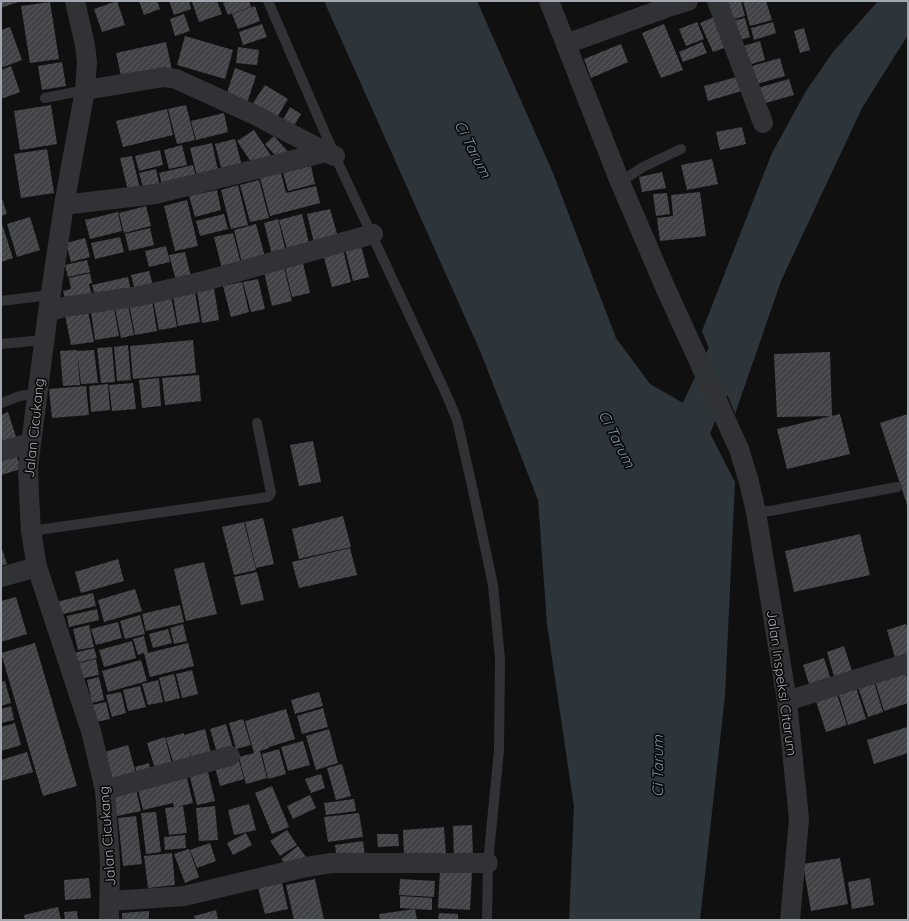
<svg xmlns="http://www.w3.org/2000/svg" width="909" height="921" font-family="Quicksand,sans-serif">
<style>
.water{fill:#2d353a}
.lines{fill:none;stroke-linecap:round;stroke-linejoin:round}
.river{stroke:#2d353a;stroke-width:37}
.building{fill:url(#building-hatch)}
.lane{stroke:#313236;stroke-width:10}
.street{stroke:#313236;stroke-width:20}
.labels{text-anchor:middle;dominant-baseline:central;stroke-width:3.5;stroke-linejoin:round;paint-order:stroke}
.street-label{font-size:14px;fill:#a3a8b0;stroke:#0b0b0c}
.water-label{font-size:15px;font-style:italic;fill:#7d96a8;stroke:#0b0b0c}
</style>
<defs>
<pattern id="building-hatch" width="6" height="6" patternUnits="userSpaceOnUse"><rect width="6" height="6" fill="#424346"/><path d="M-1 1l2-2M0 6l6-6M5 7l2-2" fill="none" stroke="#5a5b5e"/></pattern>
</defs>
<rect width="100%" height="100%" fill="#101011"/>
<!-- water -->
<path class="water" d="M324 1H477L553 173 616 338 650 384 699 412 735 482 725 696 700 920H569L574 807 547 624 538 500 481 353Z
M878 1H908V35L862 108 781 281 735 414 702 331 772 153 806 91 833 52Z"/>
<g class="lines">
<!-- river -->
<path class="river" d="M679 460 699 412 740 325"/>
</g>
<!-- building -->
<path class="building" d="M1 1H21L1 8Z
M117 1 125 25 102 32 94 9Z
M139 1H157L160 9 144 15Z
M169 1H189L191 9 174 15Z
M195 1H217L222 14 199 22 192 2Z
M229 1H249L251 7 228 15 223 3Z
M734 1H741L745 16 728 21 723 4Z
M743 1H766L772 20 750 26Z
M50 2 59 59 30 63 21 6Z
M255 6 260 21 238 29 232 14Z
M184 14 190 31 175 36 170 19Z
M714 17 727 47 713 52 700 23Z
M745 18 750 37 734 42 728 22Z
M697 22 704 39 686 46 679 29Z
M773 22 776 33 754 40 751 28Z
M262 24 267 37 243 45 239 32Z
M664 24 683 70 661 78 642 33Z
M10 27 22 60 1 68V30Z
M804 28 810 50 800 53 794 31Z
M185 36 233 50 225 79 177 65Z
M760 41 765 60 745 66 740 47Z
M166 42 172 70 122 81 116 53Z
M702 42 707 53 683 62 679 52Z
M621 44 628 62 591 78 584 59Z
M238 47 259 50 257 65 236 63Z
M780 58 785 76 750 86 745 68Z
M62 62 66 86 42 90 38 66Z
M11 66 20 92 1 99V70Z
M235 68 256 76 247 103 226 96Z
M740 76 745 90 708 101 704 86Z
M789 79 794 95 762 104 758 88Z
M265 85 288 99 275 121 251 106Z
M51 105 57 144 20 150 14 111Z
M186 105 195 140 177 144 168 109Z
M290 107 301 114 291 131 280 125Z
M167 109 173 135 123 147 116 121Z
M224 113 228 132 196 140 191 121Z
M742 127 746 144 720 150 716 132Z
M254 130 272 157 255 168 237 141Z
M274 136 289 153 280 161 265 144Z
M235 139 243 170 223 175 215 144Z
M212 143 219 175 198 180 190 148Z
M182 145 187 165 169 169 164 150Z
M47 149 54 193 21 198 14 154Z
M160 150 163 165 139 171 135 156Z
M132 156 140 188 128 191 120 158Z
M712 159 718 184 687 190 681 165Z
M193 165 197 181 163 189 159 173Z
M311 166 315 184 288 191 283 173Z
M156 169 160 187 144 191 139 173Z
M662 172 666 188 642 192 639 177Z
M281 173 286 193 316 186 320 203 270 216 260 178Z
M259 180 269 218 250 222 240 185Z
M238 185 248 225 231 229 221 190Z
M217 190 221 210 195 217 189 196Z
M700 192 706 236 660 241 657 218 673 216 671 195Z
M667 193 670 214 656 216 653 194Z
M1 195 7 214 1 216Z
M187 200 198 246 175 251 164 206Z
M146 206 151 226 124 233 119 213Z
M330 209 338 237 314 243 307 214Z
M118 212 122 231 90 239 85 220Z
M224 214 228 229 200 236 196 221Z
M302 214 310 247 288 253 279 220Z
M30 217 40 250 17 257 7 224Z
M278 219 286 252 272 255 264 223Z
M1 224H2L13 258 1 262Z
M256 224 265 257 242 263 234 230Z
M150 228 154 245 129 251 125 234Z
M233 233 241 264 222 269 214 237Z
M120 237 124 252 95 259 91 243Z
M85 238 90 257 71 262 66 243Z
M361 245 369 277 353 281 345 249Z
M166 246 170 262 149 267 145 251Z
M343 249 351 282 332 287 323 254Z
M185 252 192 281 177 284 169 255Z
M87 260 90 272 68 277 65 265Z
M303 263 310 293 292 297 285 267Z
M284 267 292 301 272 306 264 272Z
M149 271 154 289 136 294 131 275Z
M90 273 92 283 89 284 93 299 67 305 63 291 71 289 69 278Z
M128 277 131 291 96 300 92 285Z
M258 279 265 309 251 312 243 282Z
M242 282 249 312 231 317 223 286Z
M214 288 219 320 202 323 197 291Z
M195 292 200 322 178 326 173 296Z
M171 296 177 327 159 330 153 299Z
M152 300 157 331 135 335 129 304Z
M128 305 134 335 121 338 115 308Z
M114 308 119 336 95 340 91 312Z
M88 311 94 342 71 345 65 315Z
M193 340 196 373 133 379 130 346Z
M128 345 131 380 117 381 114 347Z
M112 347 115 382 101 383 97 348Z
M77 350 80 385 63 386 60 351Z
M94 350 98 383 81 384 77 351Z
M830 352 832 416 777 417 774 354Z
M199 375 201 401 165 405 162 378Z
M159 378 161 406 142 408 139 380Z
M133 383 136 409 112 411 109 385Z
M108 384 110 410 91 412 89 386Z
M86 386 89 415 52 418 49 389Z
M8 412 18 443 1 448V415Z
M840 414 850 454 787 469 777 429Z
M908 414V508L880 423Z
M313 441 321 482 299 486 290 445Z
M16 454 21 469 1 475V458Z
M343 516 351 547 299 559 292 529Z
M263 518 274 564 256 568 245 522Z
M244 522 256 570 234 575 222 527Z
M860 534 870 575 794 592 785 551Z
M1 546 7 564 1 566Z
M350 548 357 575 299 588 292 562Z
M118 559 124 581 81 593 75 572Z
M204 562 217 614 186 621 174 569Z
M257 572 264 600 241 605 234 577Z
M135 589 142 611 104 622 98 600Z
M93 593 96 606 59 615 56 602Z
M16 597 27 634 1 642V601Z
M180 605 184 622 146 631 142 614Z
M97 609 99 620 69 627 67 616Z
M140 615 145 634 125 639 120 621Z
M118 622 122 638 96 645 91 629Z
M183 624 187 641 174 644 170 628Z
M906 624 908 631V657L896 661 887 630Z
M89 625 94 647 78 650 73 629Z
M168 629 172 643 153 648 149 634Z
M144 636 148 653 188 643 194 666 150 677 144 653 138 655 133 639Z
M132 641 136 658 104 667 99 650Z
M35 643 77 786 43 796 1 653Z
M844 646 853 674 835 680 827 652Z
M94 648 97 658 76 663 74 653Z
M824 658 830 677 809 684 803 665Z
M96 659 99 675 79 679 75 664Z
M141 660 147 681 108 692 102 671Z
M192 670 198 694 182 698 176 674Z
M905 671 908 681V703L884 711 875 681Z
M174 674 180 698 165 702 159 678Z
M99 677 104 700 92 703 87 680Z
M158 680 163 702 148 705 142 684Z
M5 681 11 703 1 706V682Z
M874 682 883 712 868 717 858 687Z
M140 686 146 707 128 711 123 690Z
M856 687 866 719 848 725 838 692Z
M836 691 847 725 826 732 815 698Z
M121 692 126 713 112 717 106 695Z
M319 692 323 706 295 714 291 700Z
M106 702 110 719 96 722 92 705Z
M11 706 14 720 1 723V709Z
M323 708 328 727 302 734 297 716Z
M286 709 295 739 269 747 262 725 269 748 260 751 267 778 246 784 239 757 254 753 245 721Z
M243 719 251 745 236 749 229 723Z
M15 723 21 745 1 751V727Z
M226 724 233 748 217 753 210 729Z
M907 727 908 753 874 764 867 740Z
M205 729 211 753 192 759 188 747 191 758 173 762 166 738 184 733V735Z
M329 729 338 763 316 770 306 736Z
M165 737 173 768 156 772 147 743Z
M303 741 310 765 288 771 281 747Z
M128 745 137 777 114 783 105 752Z
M279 749 286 774 268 779 262 754Z
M27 752 33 772 1 781V760Z
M238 757 244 779 220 786 214 764Z
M149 763 152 775 139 778 135 767Z
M342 764 351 796 336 800 327 768Z
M207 768 215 801 197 805 189 773Z
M186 774 193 803 176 807 183 806 187 833 169 835 165 808 174 807 168 781 173 803 143 810 137 786Z
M321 774 325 788 311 793 305 779Z
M272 786 289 827 272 834 255 793Z
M136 789 141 811 117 816 112 795Z
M310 795 316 808 293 819 287 806Z
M354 799 356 811 326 815 324 803Z
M249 804 256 830 234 835 228 810Z
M215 806 218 840 199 841 196 808Z
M156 812 161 852 146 854 141 813Z
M359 813 363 837 328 842 324 817Z
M136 816 142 864 123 866 118 818Z
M472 825 473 859H454L453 826Z
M444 827 446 856 404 858 403 830Z
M287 830 297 845 280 856 270 841Z
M246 833 252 845 233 855 227 843Z
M377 834H398L399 846 378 847Z
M185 835 186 848 165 850 164 837Z
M363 841 365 856 337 860 335 845Z
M210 843 216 861 197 868 190 850Z
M298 846 306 857 289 869 281 859Z
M189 849 199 877 185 883 174 854Z
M172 853 175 885 148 888 144 856Z
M840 858 848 904 811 911 803 864Z
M440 870 472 872 470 910 438 908Z
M89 878 91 898 65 900 64 880Z
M870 878 874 905 852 909 848 882Z
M315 879 324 920H294L286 885Z
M400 879 435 881 434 897 399 895Z
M282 883 288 909 265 914 258 888Z
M400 896 432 898V910L400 908Z
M58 907 61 920H25L24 915Z
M415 909 417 920H380L379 914Z
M216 910 218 920H195L194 916Z
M77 911 78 920H65L64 912Z
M149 911V920H122V913Z
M439 913 458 914V920H438Z"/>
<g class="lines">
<!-- lane -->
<path class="lane" d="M268 1 335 156 448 398 457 420 472 486 493 585 500 659 499 750 488 863 487 920
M45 98 85 90
M620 182 643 167 681 149
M1 301 50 295
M1 344 44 340
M1 403 20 396 37 393
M756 512 770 511 897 487
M31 531 268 497 271 493 257 423"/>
<!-- street -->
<path class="street" d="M75 1 85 45 87 62 85 90 64 205 48 312 28 467 29 495 31 531 37 567 91 731 105 790 110 862 109 920
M549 1 620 182 665 287 739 449 749 482 756 512 787 701 799 819 790 920
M665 1 668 7 688 1
M717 1 763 123
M566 44 668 7
M85 90 164 77 176 79 257 116 326 152 335 156
M64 205 155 194 326 152
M48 312 64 307 140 296 204 281 373 234
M1 451 31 443
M1 577 37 567
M787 701 908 663
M105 790 230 756
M110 901 184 896 306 867 332 863H488"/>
</g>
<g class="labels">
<!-- street labels -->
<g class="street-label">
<text transform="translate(34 428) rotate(-84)">Jalan Cicukang</text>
<text transform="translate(782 683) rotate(82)">Jalan Inspeksi Citarum</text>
<text transform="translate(107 836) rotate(-94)">Jalan Cicukang</text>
</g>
<!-- water labels -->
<g class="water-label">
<text transform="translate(473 149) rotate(63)">Ci Tarum</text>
<text transform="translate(617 439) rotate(63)">Ci Tarum</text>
<text transform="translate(657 766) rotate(-90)">Ci Tarum</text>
</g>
</g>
<!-- border -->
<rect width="909" height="921" fill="none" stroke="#a3a8b0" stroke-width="4"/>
</svg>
